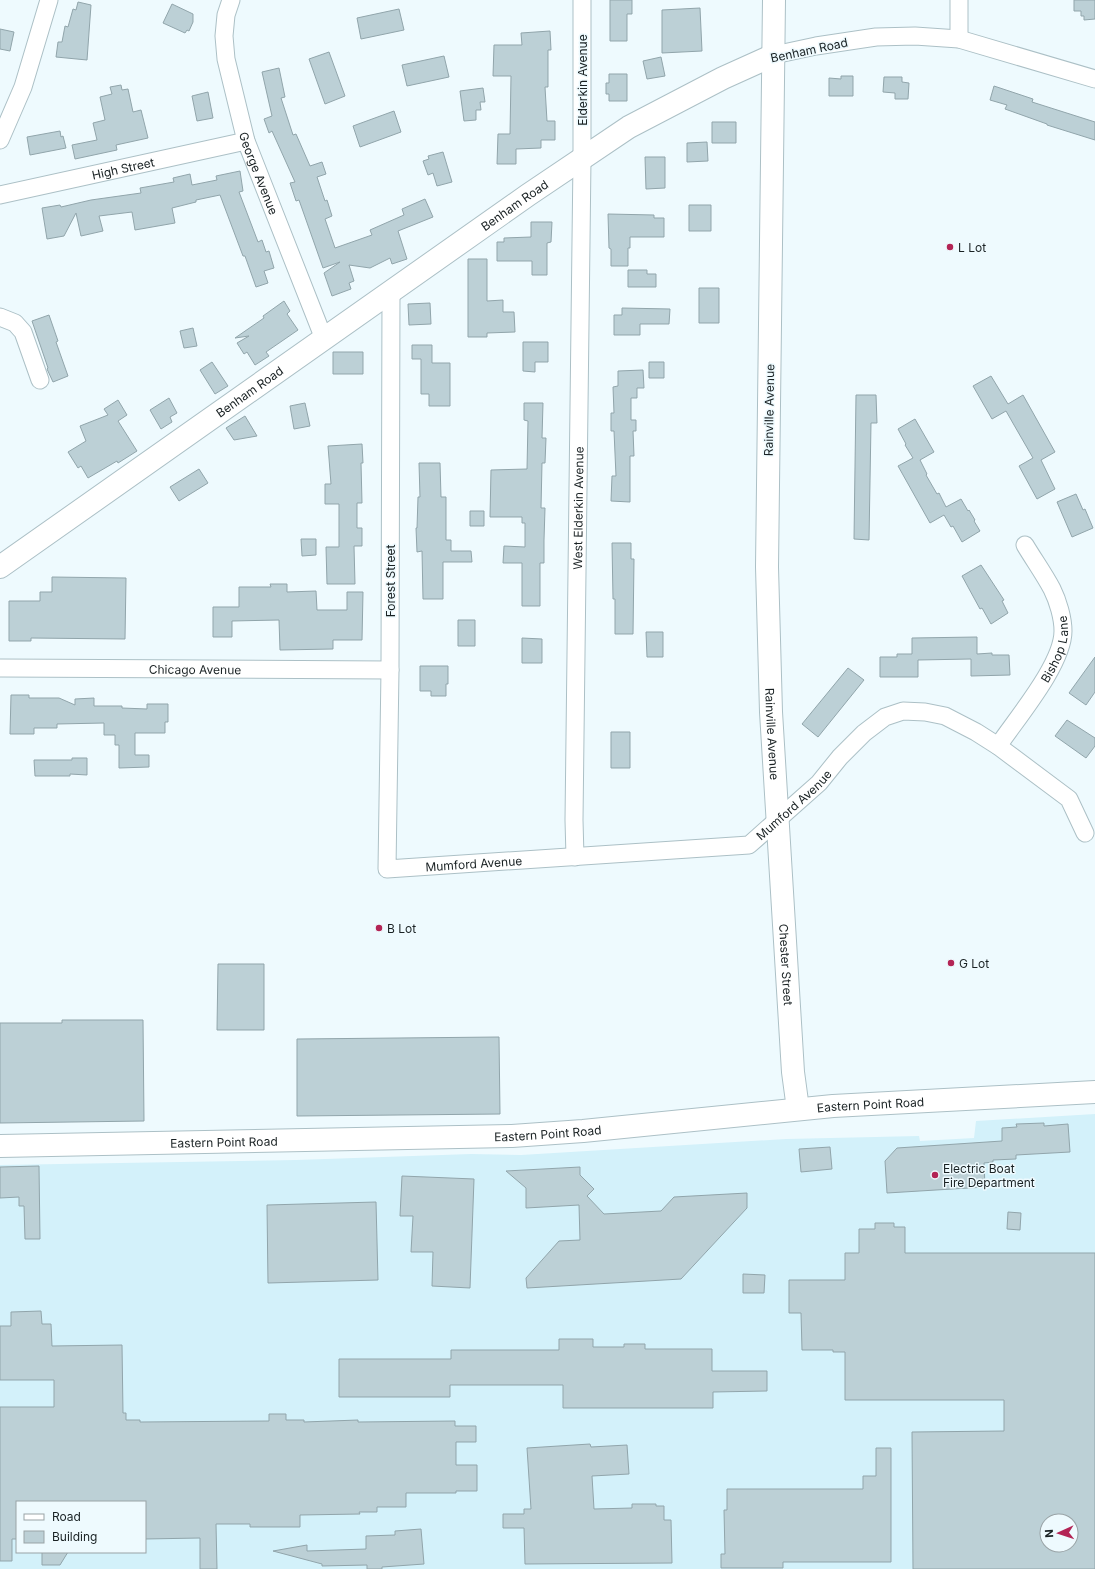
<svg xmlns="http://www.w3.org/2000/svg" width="1095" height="1569" font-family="Inter,sans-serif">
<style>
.built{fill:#d3f1fa;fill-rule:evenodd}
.building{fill:#bcd0d6;stroke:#91a5ab;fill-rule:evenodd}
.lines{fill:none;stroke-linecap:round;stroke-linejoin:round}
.minor-casing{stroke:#acc0c6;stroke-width:19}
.major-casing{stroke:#acc0c6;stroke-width:24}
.minor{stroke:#fff;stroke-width:17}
.major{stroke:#fff;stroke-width:22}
.poi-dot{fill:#b32455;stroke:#eefafe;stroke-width:1.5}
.labels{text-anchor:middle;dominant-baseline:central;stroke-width:3;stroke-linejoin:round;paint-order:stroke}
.street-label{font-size:12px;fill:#192123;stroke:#eefafe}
.poi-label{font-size:12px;fill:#192123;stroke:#eefafe;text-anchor:start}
</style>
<rect width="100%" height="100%" fill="#eefafe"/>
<!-- built -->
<path class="built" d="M1095 1114V1569H0V1165L296 1160 471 1154 521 1155 786 1139 919 1136 920 1141 974 1138 976 1121ZM17 1502H145V1552H17ZM1047 1521H1071V1545H1047Z"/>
<!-- building -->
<path class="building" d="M610 0H632V14H627V41H610Z
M1074 0H1095V19L1084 20V16H1081V11H1074Z
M78 2 91 5 87 60 56 57 58 42H62L65 26 68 27 73 9 76 10Z
M172 4 193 14V22L189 31 187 30 185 33 163 23Z
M700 8 702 51 662 53V10Z
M399 9 404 30 361 39 357 18Z
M0 29 14 32 10 51 0 49Z
M550 31 551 50H548V87H545L547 121H555V140H541V148L516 149V164H497L498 134H510L511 76H493L494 45H522L521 33Z
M329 52 345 96 325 104 309 59Z
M444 56 449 77 407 86 402 65Z
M661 57 665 76 647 79 643 61Z
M279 68 285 97 281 98 293 135 296 134 310 166 322 162 326 174 317 177 325 201 327 200 332 216 325 219 335 248 372 235 370 230 404 215 402 209 425 199 433 217 398 231 407 259 392 264 390 258 370 268 349 265 354 281 349 283 351 289 332 296 324 273 340 262 323 268 299 200 296 201 290 183 295 182 272 131 269 133 264 119 272 116 262 72Z
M609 74H627V101H609V94H606V83H609Z
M841 76H853V96H829V78L841 79Z
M884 77H902V82L909 83 908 99H895V93L883 92Z
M121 85 122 90 128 89 133 112 141 110 148 138 116 145 117 150 75 159 72 145 97 140 93 123 105 120 100 97 112 94 110 87Z
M994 86 1033 99 1032 102 1095 122V140L1047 125V124L1005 109 1007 105 990 100Z
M483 88 485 102H480L481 110H476V120L464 121 460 91Z
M208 92 213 118 197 121 192 96Z
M394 111 401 132 360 147 353 126Z
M712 122H736V143H712Z
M60 131 61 137 63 136 66 148 30 155 27 137Z
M707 142 708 161 687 162V143Z
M443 152 452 182 437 186 433 173 428 175 423 161 429 159 428 156Z
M645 157H665V188L646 189Z
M240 171 243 191 239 192 258 242 262 240 266 252 269 251 274 268 264 271 268 283 256 287 245 256H243L220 195 196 200V202L172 208 175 223 135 230 132 212 99 216 103 231 81 236 76 213 64 236 47 239 42 208 60 205 61 207 91 200 141 193 140 188 174 182 173 178 190 174 192 185 217 180 216 176Z
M689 205H711V231H689Z
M608 214 654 215V218H664V237H630V248H628V266H611V249L609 248Z
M531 222H552L551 242 547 243V275H532V261H497V242H504V238L531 237Z
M468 259H487V301L503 300V312H514L515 332 487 333V337H468Z
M628 270H647V274H656V287H628Z
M699 288H719V323H699Z
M284 301 290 311 287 314 298 330 266 352 269 356 255 365 247 352 244 354 237 343 249 336 235 338 264 318 263 316Z
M430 303 431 324 409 325 408 304Z
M622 308 670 309 669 324H640V335H614V315H622Z
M49 315 58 341 56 342 68 376 53 382 47 369 48 368 32 321Z
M193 328 197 346 184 348 180 331Z
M523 342H548V362H535V372L523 371Z
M412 345H432V363H450V406H429V394H421V359H412Z
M333 352H363V374H333Z
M212 362 228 386 215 394 200 370Z
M649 362H664V378H649Z
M643 370 644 388H637V398H631V420H636V431H633L634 456H630V502L611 501 612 476H616L614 431H611V413H614L613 387 618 386V371Z
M991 376 1008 404 1023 395 1055 452 1041 460 1055 489 1037 499 1019 466 1033 458 1014 425 1006 411 992 419 973 386Z
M856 395H876L877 423H871L869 540 854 539Z
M169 398 177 413 170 417 172 422 161 429 150 410Z
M118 400 127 415 118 421 137 451 118 463 117 461 88 478 81 466 78 468 68 452 86 441 80 426 108 415 104 409Z
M305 403 310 426 294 429 290 406Z
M524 403H543L542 438H546L545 463H542L541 508H545L544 540V563H540V606H522V563H503L504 546 525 547V523H522V517H490L491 470 527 469 528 421 524 420Z
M245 416 257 436 234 440 226 428Z
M915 419 934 452 920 460 927 474 926 475 937 494 939 493 946 507 961 499 968 511 969 510 975 520 974 521 980 531 962 542 953 526 951 527 944 515 930 523 898 466 913 458 905 445 906 444 898 429Z
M362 444 363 463H361L362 503H357V528H362V546H354L355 584H327L326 547H339V504H325V484H331L328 446Z
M419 463H440L441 497H446V540H451V551H471L472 562H443V599H423L422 551 417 552 416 528H417L418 497H420Z
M199 469 208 483 179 501 170 487Z
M1076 494 1083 510 1085 509 1093 528 1072 537 1057 502Z
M470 511H484V526H470Z
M301 539H316V555L302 556Z
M612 543H631V559H634L633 634H615V599H613Z
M981 565 1004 600 1002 601 1008 613 991 624 982 608 980 609 962 576Z
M52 577 126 578 125 639 31 638V641H9V601H40V592H52Z
M270 584H287V592L316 591 317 610H347V592H363L362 640H333V649L280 650 279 620 232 621V637H213V607H239V587H271Z
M458 620H475V646H458Z
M646 632H663V657H647Z
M977 637V654L992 653V655H1009L1010 675 971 676V659L918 660V677H880V657H897V654H912V638Z
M522 638 542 639V663H522Z
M1095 657V692L1086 705 1069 693Z
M420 666H448V684H446V696H431V691H420Z
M848 668 864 680 818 737 802 724Z
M11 695H29V698H59L75 705V699L94 698V706H122V708L147 709V704H168V722H165V733H135V755H149V767L119 768V745H115V735H104V723L57 724V728H34V734H10Z
M1067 720 1095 738V746L1086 758 1055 736Z
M611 732H630V768H611Z
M72 758H87V775L70 774V776H35L34 760H72Z
M218 964H264V1030H217Z
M62 1020H143L144 1121 0 1123V1023H62Z
M499 1037 500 1114 297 1116V1039Z
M1044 1123V1126L1068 1124 1070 1152 1016 1155V1159L993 1160V1162L984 1163 985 1187 887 1193 885 1161 897 1148 1002 1141V1128L1017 1127 1016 1124Z
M830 1147 832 1169 801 1172 799 1149Z
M39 1166 40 1239H25L24 1206H19V1197L0 1198V1167Z
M580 1167V1175L594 1189 587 1196 604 1214 661 1211 674 1197 747 1193V1208L681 1279 527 1288 526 1278 559 1241 580 1240 579 1205 526 1208V1188L506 1171Z
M402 1176 474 1179 470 1288 432 1286 433 1252H411L413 1216H400Z
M376 1202 378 1280 268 1283 267 1205Z
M1008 1212 1021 1213 1020 1230 1007 1229Z
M875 1223H894V1227H905V1253H1095V1569H913L912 1432 1004 1431V1400H845V1352H833V1350H802L801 1313H789V1280H845V1253H859V1229H875ZM1047 1521H1071V1545H1047Z
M743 1274 765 1275 764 1293H743Z
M41 1311 42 1324H51L52 1346 122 1345 123 1413H126V1420H140V1422L269 1421V1414H286V1420H304V1422L358 1420V1422L455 1421V1426H476V1442H456V1465H477V1491H456V1493H406V1507H377V1512H359L360 1514 300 1515V1527H250V1524H216L217 1569H200V1538L145 1539V1502H17V1539H12V1561H0V1407H54V1380H0V1326H11V1312Z
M559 1339H593V1347H624V1344H645V1349H712V1371H767V1391L713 1392V1408H563V1385H450V1397H339V1359H451V1350H559Z
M590 1444 591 1447 627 1445 629 1474 592 1476 594 1509 632 1508V1504H656V1506H664V1520H671L672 1563 525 1564 524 1528H503V1514H524V1509H531L527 1448Z
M876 1448H891V1562H783V1568H721V1554H725L724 1510H727V1489H863V1476H876Z
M421 1529 424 1564 382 1567V1569H367V1565L322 1566V1564L273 1551 307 1545V1551L366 1549V1536L395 1535V1531Z
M42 1552H68L60 1565H42Z"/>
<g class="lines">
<!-- minor casing -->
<g class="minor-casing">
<g id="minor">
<path id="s1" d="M231 0 226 15 224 36 226 59 246 141 324 339"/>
<path d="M959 39V0"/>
<path d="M774 55 816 46 876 37 915 36 959 39 1095 79"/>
<path d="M0 140 23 87 49 0"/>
<path id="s2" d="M0 195 246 141"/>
<path id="s3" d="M391 292 390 670 387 869 749 845 819 783 840 757 864 733 885 717 903 711 925 712 945 716 976 732 998 746 1069 799 1085 833"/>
<path d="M0 317 15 323 23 332 40 380"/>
<path id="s4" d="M0 668 390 670"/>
<path id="s5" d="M998 746C1017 718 1063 664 1063 631 1063 618 1058 601 1052 589 1044 574 1034 560 1025 545"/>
<path id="s6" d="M575 857 574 820 582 159V0"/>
</g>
</g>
<!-- major casing -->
<g class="major-casing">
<g id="major">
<path id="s7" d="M774 0 767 567 771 712 793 1072 798 1109"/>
<path id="s8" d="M0 567 528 195 629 127 723 78 774 55"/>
<path id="s9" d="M0 1146 512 1136 583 1131 833 1106 1095 1092"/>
</g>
</g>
<!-- minor -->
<use href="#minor" class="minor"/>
<!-- major -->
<use href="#major" class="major"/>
</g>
<!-- markers -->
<g class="poi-dot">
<circle cx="950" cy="247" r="4"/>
<circle cx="379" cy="928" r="4"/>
<circle cx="951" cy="963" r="4"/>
<circle cx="935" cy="1175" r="4"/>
</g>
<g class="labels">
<!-- street labels -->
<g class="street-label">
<text transform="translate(809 50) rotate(-12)">Benham Road</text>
<text transform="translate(582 80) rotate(-90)">Elderkin Avenue</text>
<text stroke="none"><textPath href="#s2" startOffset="126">High Street</textPath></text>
<text stroke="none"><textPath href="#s1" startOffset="179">George Avenue</textPath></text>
<text stroke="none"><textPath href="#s8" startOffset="629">Benham Road</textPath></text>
<text stroke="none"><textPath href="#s8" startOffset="305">Benham Road</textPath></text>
<text transform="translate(769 410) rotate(-89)">Rainville Avenue</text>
<text stroke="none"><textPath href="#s6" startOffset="349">West Elderkin Avenue</textPath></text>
<text transform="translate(390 581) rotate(-90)">Forest Street</text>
<text stroke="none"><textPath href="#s5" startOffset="114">Bishop Lane</textPath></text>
<text stroke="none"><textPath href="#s4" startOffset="195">Chicago Avenue</textPath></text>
<text stroke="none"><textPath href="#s7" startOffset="734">Rainville Avenue</textPath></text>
<text stroke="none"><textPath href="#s3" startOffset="1000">Mumford Avenue</textPath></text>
<text stroke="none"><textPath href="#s3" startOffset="664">Mumford Avenue</textPath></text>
<text stroke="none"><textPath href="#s7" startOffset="965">Chester Street</textPath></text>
<text stroke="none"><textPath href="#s9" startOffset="872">Eastern Point Road</textPath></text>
<text stroke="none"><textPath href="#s9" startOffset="548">Eastern Point Road</textPath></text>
<text stroke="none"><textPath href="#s9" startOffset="224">Eastern Point Road</textPath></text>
</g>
<!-- poi labels -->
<g class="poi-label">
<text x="958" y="247">L Lot</text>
<text x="387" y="928">B Lot</text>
<text x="959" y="963">G Lot</text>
<text x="943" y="1168">Electric Boat<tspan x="943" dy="14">Fire Department</tspan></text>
</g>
</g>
<!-- legend -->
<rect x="16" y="1501" width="130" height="52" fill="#eefafe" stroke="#99a3a6"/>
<rect x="24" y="1514" width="20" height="6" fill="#ffffff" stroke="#99a3a6"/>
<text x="52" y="1521" font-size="12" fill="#192123">Road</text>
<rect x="24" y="1531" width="20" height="12" fill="#bcd0d6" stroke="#99a3a6"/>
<text x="52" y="1541" font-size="12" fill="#192123">Building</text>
<!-- north arrow -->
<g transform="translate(1059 1533) rotate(267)"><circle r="19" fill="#eefafe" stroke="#99a3a6"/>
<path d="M0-3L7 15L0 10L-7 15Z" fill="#b32455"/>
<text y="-6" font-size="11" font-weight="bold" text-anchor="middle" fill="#192123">N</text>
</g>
</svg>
